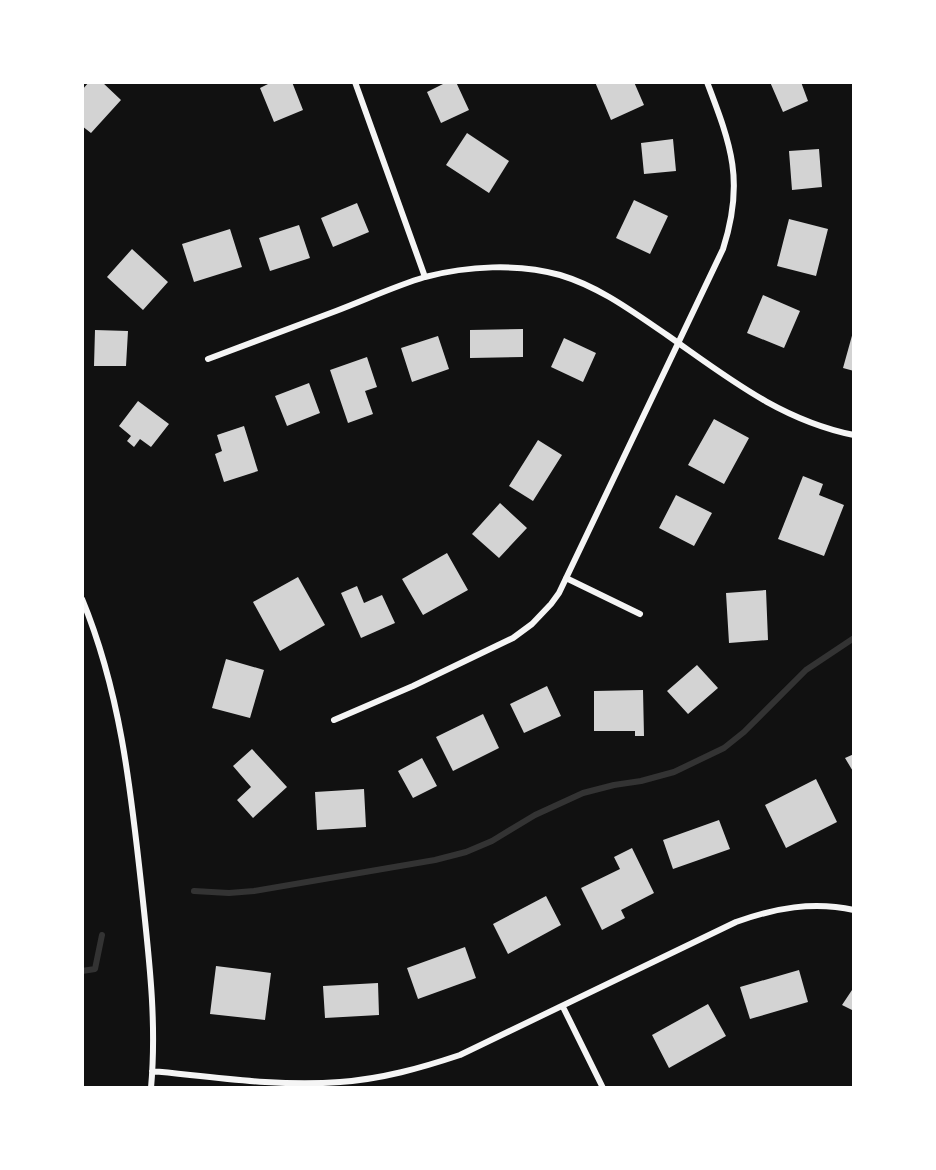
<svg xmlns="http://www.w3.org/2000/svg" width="936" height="1170" font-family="Raleway,sans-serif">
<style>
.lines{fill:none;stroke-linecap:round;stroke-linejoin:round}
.stream{stroke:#333;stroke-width:6}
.building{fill:#d3d3d3}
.minor{stroke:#f5f5f5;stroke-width:6}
</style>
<rect width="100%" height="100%" fill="#111"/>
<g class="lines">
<!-- stream -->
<path class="stream" d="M194 891 229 893 254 891 435 860 466 852 492 841 535 815 583 793 614 785 641 781 674 772 724 748 744 732 806 670 854 638
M82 971 95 969 102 935"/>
</g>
<!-- building -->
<path class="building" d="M89 82H102L121 100 91 133 82 126V90Z
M272 82H292L303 110 274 122 260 88Z
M447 82H456L469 110 441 123 427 92Z
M595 82H634L644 105 611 120Z
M770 82H801L808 101 783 112Z
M467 133 509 161 489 193 446 165Z
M673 139 676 171 644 174 641 143Z
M819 149 822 187 792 190 789 151Z
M634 200 668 216 650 254 616 238Z
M357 203 369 232 333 247 321 218Z
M789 219 828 229 816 276 777 266Z
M299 225 310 258 270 271 259 238Z
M230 229 242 267 194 282 182 244Z
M132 249 168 282 143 310 107 277Z
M763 295 800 311 784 348 747 333Z
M523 329V357L470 358V330Z
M95 330 128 331 126 366H94Z
M853 332 854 333V371L843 368Z
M438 336 449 369 412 382 401 348Z
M564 338 596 353 583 382 551 367Z
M367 357 377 387 365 391 373 414 348 423 330 370Z
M309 383 320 413 287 426 275 396Z
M138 401 169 424 151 447 140 439 134 447 127 441 131 436 119 426Z
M714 419 749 438 724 484 688 465Z
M244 426 258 471 224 482 215 454 222 451 217 435Z
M538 440 562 455 533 501 509 486Z
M803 476 823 484 819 495 844 505 824 556 778 539Z
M676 495 712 513 694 546 659 528Z
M500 503 527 528 499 558 472 534Z
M447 553 468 590 423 615 402 579Z
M298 577 325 625 280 651 253 602Z
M357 586 364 603 382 595 395 623 361 638 341 593Z
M766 590 768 640 729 643 726 593Z
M226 659 264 670 250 718 212 708Z
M697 665 718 688 688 714 667 691Z
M547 686 561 716 524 733 510 704Z
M643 690 644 736H635V731H594V691Z
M483 714 499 748 453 771 436 737Z
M252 749 287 787 253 818 237 800 251 787 233 766Z
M854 754V773L845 758Z
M422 758 437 786 413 798 398 771Z
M816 779 837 822 786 848 765 805Z
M364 789 366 827 317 830 315 792Z
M719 820 730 849 673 869 663 840Z
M632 848 654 893 621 910 625 918 602 930 581 888 620 869 614 857Z
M546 896 561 925 508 954 493 924Z
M465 947 476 978 418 999 407 968Z
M216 966 271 973 265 1020 210 1014Z
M799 970 808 1002 750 1019 740 987Z
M378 983 379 1015 325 1018 323 986Z
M854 987V1011L842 1005Z
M708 1004 726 1036 669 1068 652 1035Z"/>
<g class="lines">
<!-- minor -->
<path class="minor" d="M355 82 425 277
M208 359C250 343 293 327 336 311 365 300 395 286 425 277 467 266 518 263 560 275 600 287 633 312 667 335 727 377 780 420 854 435
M566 578 640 614
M82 599C121 693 131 792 142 892 149 958 157 1022 151 1088
M334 720 413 686 513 638 532 624 551 604 559 593 723 249C745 181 731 145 707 82
M563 1007 603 1088
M152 1071C214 1077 278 1087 340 1082 382 1079 421 1068 460 1055L736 922C775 908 813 901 854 910"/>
</g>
<!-- border -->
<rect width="936" height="1170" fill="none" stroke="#ffffff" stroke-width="168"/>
</svg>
